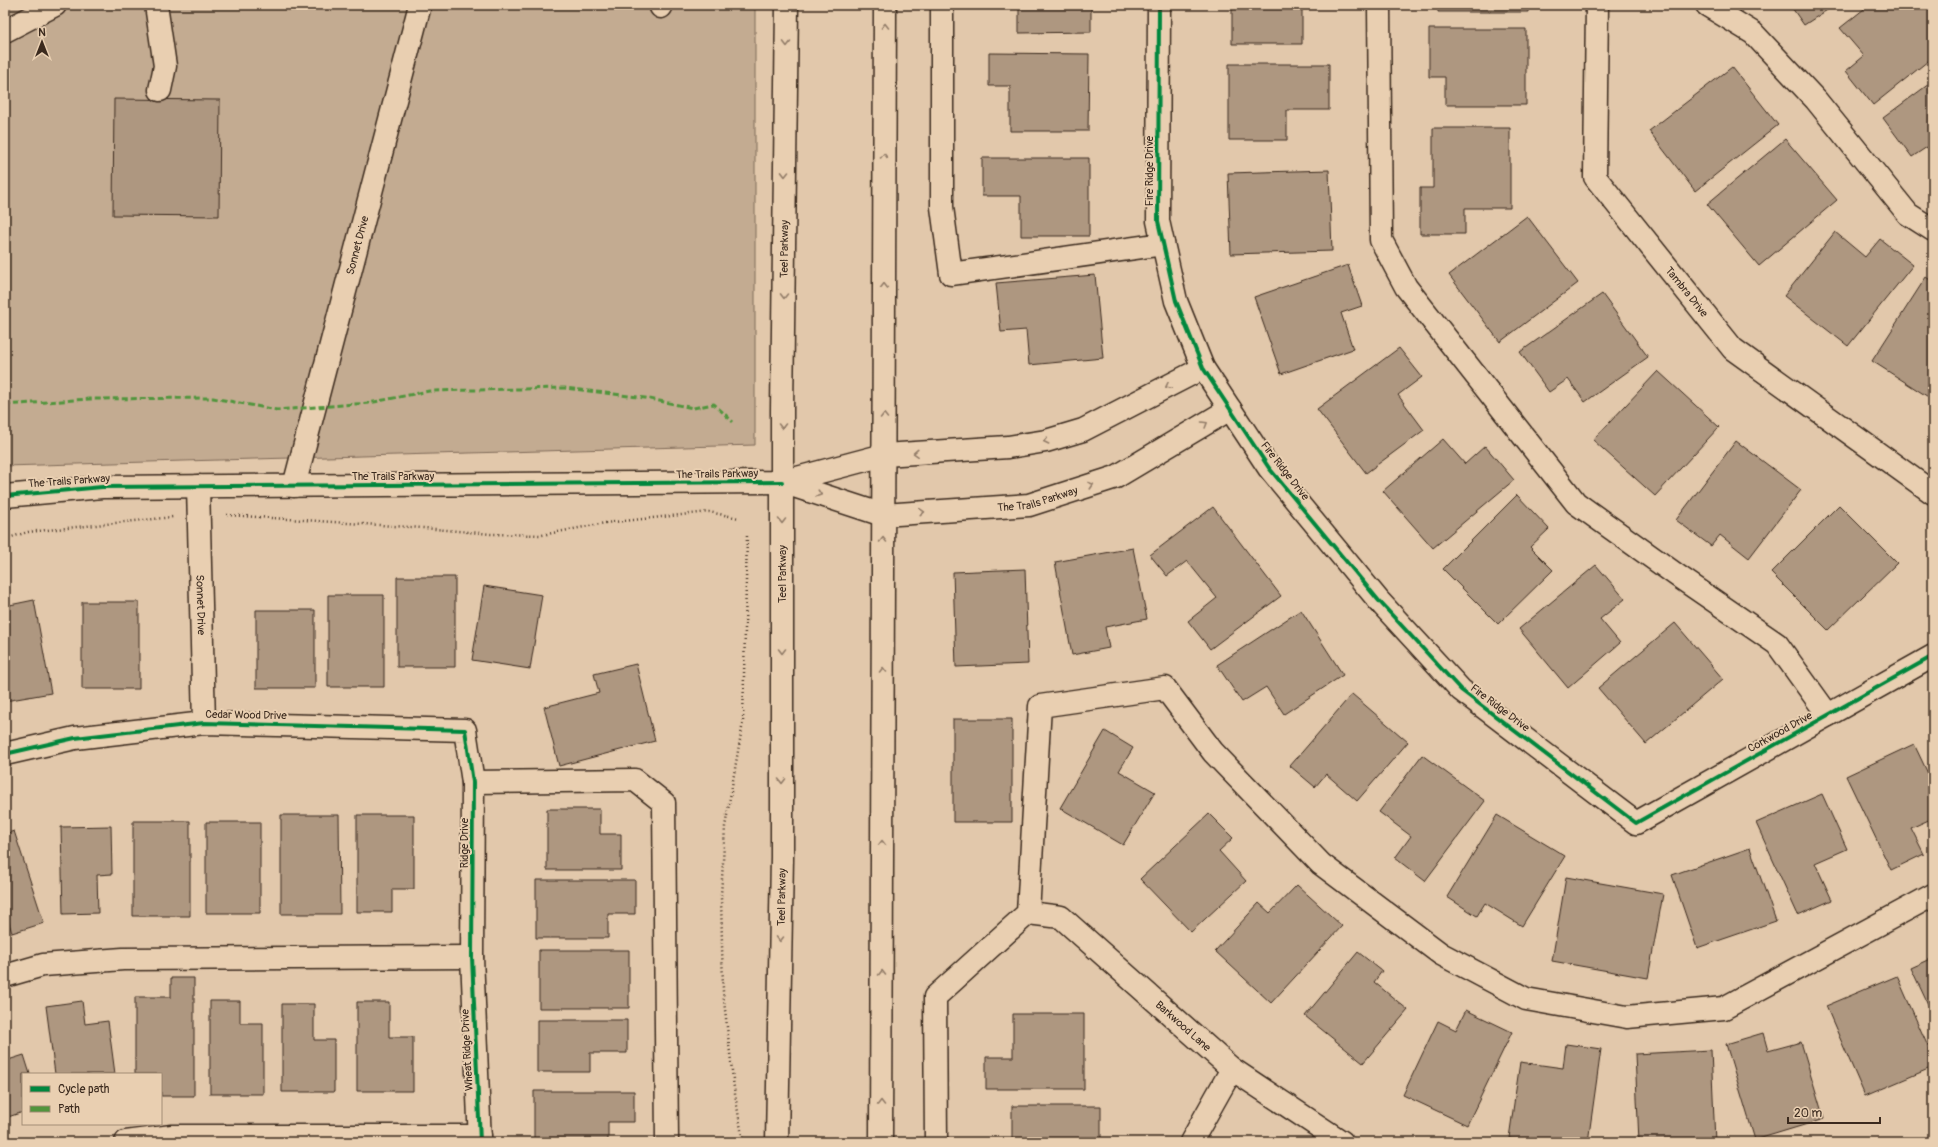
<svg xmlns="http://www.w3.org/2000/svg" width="1938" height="1147" font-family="Pangolin,sans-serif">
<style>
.green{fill:#c3ab91;stroke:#7f6a58}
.building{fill:#ae9780;stroke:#3b2a1e}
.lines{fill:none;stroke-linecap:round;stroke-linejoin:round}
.minor-casing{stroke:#3b2a1e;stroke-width:25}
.major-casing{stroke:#3b2a1e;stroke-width:25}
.path{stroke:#3b2a1e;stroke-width:2.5;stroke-dasharray:1 3;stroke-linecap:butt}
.minor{stroke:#e9cfb1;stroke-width:22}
.major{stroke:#e9cfb1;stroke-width:22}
.quiet{stroke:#51953d;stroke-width:3;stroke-dasharray:6 3;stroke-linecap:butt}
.cycleway-casing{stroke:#e9cfb1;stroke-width:6}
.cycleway{stroke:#00873e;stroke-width:4}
.oneway{stroke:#927c68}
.labels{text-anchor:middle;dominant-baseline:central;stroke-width:4;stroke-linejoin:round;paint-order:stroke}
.street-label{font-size:11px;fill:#3b2a1e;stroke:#e9cfb1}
</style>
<rect width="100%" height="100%" fill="#e2c8ab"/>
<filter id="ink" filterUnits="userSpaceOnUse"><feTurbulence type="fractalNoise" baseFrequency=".025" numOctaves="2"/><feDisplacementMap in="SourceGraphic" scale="8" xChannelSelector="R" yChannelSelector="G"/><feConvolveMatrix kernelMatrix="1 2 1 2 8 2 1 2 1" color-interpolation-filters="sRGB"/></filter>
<g filter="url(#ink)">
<!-- green -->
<path class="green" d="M5 5H755V445L5 466Z"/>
<!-- building -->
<path class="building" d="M1019 5H1091V32L1019 33Z
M1232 5H1329V7H1302V44H1232Z
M1438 5H1528V12H1438Z
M1790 5H1835L1804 25Z
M1869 5H1926L1933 14V57L1873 105 1846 71 1864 56 1840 28Z
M1429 29H1526V105H1445V77H1429Z
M989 53 1089 54 1088 131H1010V86H989Z
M1229 64H1329V110H1287V140H1229Z
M1732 67 1778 125 1695 191 1649 131Z
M1933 81V155L1927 147 1912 157 1883 118Z
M114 99 220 100 219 216 113 215Z
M1433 128H1510V208H1465V234H1420V188H1433Z
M1785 139 1837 200 1759 266 1707 204Z
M982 158H1089V236H1021V196H982Z
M1329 170 1332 251 1231 254 1228 173Z
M1527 216 1578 283 1500 342 1449 275Z
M1835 232 1865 257 1880 239 1913 265 1848 346 1784 296Z
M1348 265 1362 306 1341 313 1353 349 1281 374 1254 297Z
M1095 275 1103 358 1029 365 1026 330 1001 332 996 283Z
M1926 277 1933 282V400L1872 361Z
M1602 294 1648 357 1585 402 1568 379 1549 392 1520 352Z
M1399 348 1422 377 1398 395 1424 430 1366 473 1317 409Z
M1658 371 1719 427 1655 496 1593 440Z
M1443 439 1465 464 1485 446 1514 480 1433 548 1383 491Z
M1736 441 1801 490 1749 558 1720 535 1711 546 1676 520Z
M1517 495 1549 529 1530 547 1553 570 1498 624 1443 569Z
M1839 505 1897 563 1828 630 1771 573Z
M1213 507 1281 596 1210 649 1188 621 1217 598 1187 561 1167 576 1150 555Z
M1133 548 1147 619 1105 627 1109 648 1072 655 1055 562Z
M1596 565 1625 599 1600 619 1620 643 1568 688 1519 629Z
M1025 569 1028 664 956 667 953 572Z
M397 577H455V667H397Z
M484 586 542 595 530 669 472 660Z
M328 595H384V687H328Z
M34 600 51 693 5 701V606Z
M82 602H139V689H82Z
M256 610H315V688H256Z
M1301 610 1343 675 1284 714 1266 687 1242 702 1217 665Z
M1675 623 1723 679 1646 744 1598 688Z
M636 664 655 741 559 766 544 707 599 693 594 674Z
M1352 694 1408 742 1357 801 1326 774 1315 787 1290 766Z
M953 719H1012V822H953Z
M1105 731 1133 748 1119 771 1155 792 1123 845 1060 808Z
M1914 744 1933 784V818L1911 828 1924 854 1891 870 1846 776Z
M1422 755 1485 801 1425 881 1395 858 1411 836 1379 812Z
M1822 794 1847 849 1815 863 1832 900 1798 915 1756 823Z
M547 809H600V834H621V870H547Z
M1209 814 1233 838 1219 851 1246 881 1191 932 1140 879Z
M281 815H339L340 914H281Z
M357 815H414V889H392V912H357Z
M1497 815 1565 856 1522 926 1485 903 1477 916 1447 897Z
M133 821H190V916H133Z
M206 822H260V913H206Z
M111 826 112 874 97 875 98 913 63 914 61 827Z
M14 831 44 923 12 933 5 910V834Z
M1750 848 1776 921 1697 948 1672 875Z
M1566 877 1663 894 1648 978 1552 961Z
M536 880H635V914H608V938H536Z
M1297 885 1342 926 1271 1003 1215 951 1259 903 1270 913Z
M539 950H629V1008H539Z
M1358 952 1382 971 1374 982 1408 1010 1363 1063 1305 1016Z
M1933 958V1015L1911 968Z
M1897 976 1933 1058V1067L1865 1096 1826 1006Z
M171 978H194V1096H161V1074H135V997H171Z
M82 1001 85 1024 108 1021 115 1074H55L46 1006Z
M210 1001H240V1023H263V1094H210Z
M357 1002H389V1037H413V1091H357Z
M282 1004H314V1040H334V1092H282Z
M1466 1010 1512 1032 1467 1125 1403 1095 1438 1021 1456 1030Z
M1013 1014H1084V1089H986V1057H1013Z
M537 1020H627V1053H590V1072H537Z
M1763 1033 1768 1051 1801 1042 1824 1119 1755 1140 1726 1044Z
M1566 1044 1601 1049 1588 1142H1537L1509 1138 1520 1062 1563 1068Z
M1711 1050 1715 1142H1639L1635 1054Z
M24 1055 30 1074H23V1112L5 1118V1061Z
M534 1091H634V1122H608V1142H534Z
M1012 1106H1101V1142H1012Z"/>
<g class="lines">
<!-- minor casing -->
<g class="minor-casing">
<g id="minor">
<path d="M156 5 165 66 160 90"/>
<path d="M942 5V207L951 274 1163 244"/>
<path d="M1159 5 1158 221 1176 301 1203 368 1269 468 1379 601 1461 690 1636 823 1933 656"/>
<path d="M1379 5 1381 240 1406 287 1576 503 1678 576 1777 644 1828 715"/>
<path id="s1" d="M1597 5 1595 177 1733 349 1933 493"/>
<path d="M1707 5 1753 33 1816 100 1908 214 1933 230"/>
<path d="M661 7V5"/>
<path d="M5 31 55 5"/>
<path id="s2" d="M782 482 883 515 1029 505 1116 477 1230 409"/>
<path id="s3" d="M198 486 204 723"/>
<path id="s4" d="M294 486 420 5"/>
<path d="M5 496 102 487 782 482 884 455 1008 447 1046 441 1083 430 1203 368"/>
<path d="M5 754 75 738 204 723 465 730 473 782 472 957 480 1142"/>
<path d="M473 782 635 780 664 803 667 1142"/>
<path id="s5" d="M1028 913 1061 917 1232 1069 1342 1142"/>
<path d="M5 976 43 965 123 959 472 957"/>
<path d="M126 1142 172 1136H480"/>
<path d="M936 1142 935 997 1028 913 1040 706 1165 688 1213 752 1321 864 1441 954 1526 999 1627 1017 1724 1008 1933 895"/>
<path d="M1191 1142 1232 1069"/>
</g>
</g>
<!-- major casing -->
<g class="major-casing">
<g id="major">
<path id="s6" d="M777 1142 782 857V410L787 5"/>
<path d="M881 1142 885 5"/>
</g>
</g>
<!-- path -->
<path class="path" d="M227 515 424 528 491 534 542 535 605 523 709 512 739 518
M5 539 28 532 173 517
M743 1142 734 1088 723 992 721 896 725 827 743 722 747 535"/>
<!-- minor -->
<use href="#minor" class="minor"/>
<!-- major -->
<use href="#major" class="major"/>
<!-- quiet -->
<path class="quiet" d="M5 405 89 399 213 398 277 410 369 403 429 391 565 388 645 398 693 408 714 404 733 422"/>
<!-- cycleway casing -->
<g class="cycleway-casing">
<path id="cycleway" d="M1159 5 1158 221 1176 301 1203 368 1269 468 1379 601 1461 690 1636 823 1933 656
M5 496 102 487 782 482
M5 754 75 738 204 723 465 730 473 782 472 957 480 1142"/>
</g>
<!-- cycleway -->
<use href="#cycleway" class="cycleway"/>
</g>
<!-- one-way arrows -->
<defs><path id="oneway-chevron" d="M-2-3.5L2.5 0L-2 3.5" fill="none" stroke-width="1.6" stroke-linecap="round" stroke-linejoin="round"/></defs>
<g class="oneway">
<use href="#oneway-chevron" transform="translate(885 26) rotate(-90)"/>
<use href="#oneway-chevron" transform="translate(787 44) rotate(91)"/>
<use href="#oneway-chevron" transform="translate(884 156) rotate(-90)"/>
<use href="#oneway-chevron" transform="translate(785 174) rotate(91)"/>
<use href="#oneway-chevron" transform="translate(884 286) rotate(-90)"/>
<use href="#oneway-chevron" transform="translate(784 296) rotate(91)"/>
<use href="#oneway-chevron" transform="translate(1168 386) rotate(153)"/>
<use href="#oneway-chevron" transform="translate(884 416) rotate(-90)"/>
<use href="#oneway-chevron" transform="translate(1205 424) rotate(-31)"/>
<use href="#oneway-chevron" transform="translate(782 426) rotate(90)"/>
<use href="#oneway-chevron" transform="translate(1046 441) rotate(167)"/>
<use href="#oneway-chevron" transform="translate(916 453) rotate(177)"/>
<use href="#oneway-chevron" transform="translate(1091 485) rotate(-18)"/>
<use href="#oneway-chevron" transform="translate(819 494) rotate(18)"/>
<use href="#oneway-chevron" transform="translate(922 512) rotate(-4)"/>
<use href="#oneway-chevron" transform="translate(782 521) rotate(90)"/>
<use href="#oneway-chevron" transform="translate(883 540) rotate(-90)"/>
<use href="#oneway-chevron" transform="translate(782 651) rotate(90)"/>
<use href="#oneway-chevron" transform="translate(883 670) rotate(-90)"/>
<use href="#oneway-chevron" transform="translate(782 781) rotate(90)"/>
<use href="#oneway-chevron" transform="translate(882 843) rotate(-90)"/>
<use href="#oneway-chevron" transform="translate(780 939) rotate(91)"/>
<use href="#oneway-chevron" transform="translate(882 973) rotate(-90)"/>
<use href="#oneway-chevron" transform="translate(881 1103) rotate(-90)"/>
</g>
</g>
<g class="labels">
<!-- street labels -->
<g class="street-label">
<text transform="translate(1149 171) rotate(-90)">Fire Ridge Drive</text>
<text stroke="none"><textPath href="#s4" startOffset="249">Sonnet Drive</textPath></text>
<text stroke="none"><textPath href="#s6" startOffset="893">Teel Parkway</textPath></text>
<text stroke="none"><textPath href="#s1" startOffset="319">Tambra Drive</textPath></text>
<text transform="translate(1285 471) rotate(52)">Fire Ridge Drive</text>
<text transform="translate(717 474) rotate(-1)">The Trails Parkway</text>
<text x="393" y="476">The Trails Parkway</text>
<text transform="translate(69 481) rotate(-4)">The Trails Parkway</text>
<text stroke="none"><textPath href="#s2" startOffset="262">The Trails Parkway</textPath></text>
<text transform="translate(782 574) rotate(-90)">Teel Parkway</text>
<text stroke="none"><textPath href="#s3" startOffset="119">Sonnet Drive</textPath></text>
<text transform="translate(1500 708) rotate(37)">Fire Ridge Drive</text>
<text transform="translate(246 715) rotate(1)">Cedar Wood Drive</text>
<text transform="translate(1780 732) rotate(-29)">Corkwood Drive</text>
<text transform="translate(464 843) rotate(-90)">Ridge Drive</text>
<text stroke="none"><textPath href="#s6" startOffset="245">Teel Parkway</textPath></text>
<text stroke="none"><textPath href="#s5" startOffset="197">Barkwood Lane</textPath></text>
<text transform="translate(467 1050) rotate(-93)">Wheat Ridge Drive</text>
</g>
</g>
<!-- margin -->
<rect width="1938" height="1147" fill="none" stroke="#e9cfb1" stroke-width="20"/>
<rect x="10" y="10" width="1918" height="1127" fill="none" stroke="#3b2a1e" stroke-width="1.5" filter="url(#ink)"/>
<!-- legend -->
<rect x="22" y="1073" width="140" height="52" fill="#e9cfb1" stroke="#a38d76"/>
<rect x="30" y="1086" width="20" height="6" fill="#00873e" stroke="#a38d76"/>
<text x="58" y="1093" font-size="12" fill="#3b2a1e">Cycle path</text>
<rect x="30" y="1106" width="20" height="6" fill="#51953d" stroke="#a38d76"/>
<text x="58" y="1113" font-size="12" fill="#3b2a1e">Path</text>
<!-- north arrow -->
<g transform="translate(42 42)" stroke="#e9cfb1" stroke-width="3" paint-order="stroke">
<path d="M0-3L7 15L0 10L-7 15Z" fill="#3b2a1e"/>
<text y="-6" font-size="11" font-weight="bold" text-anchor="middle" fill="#3b2a1e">N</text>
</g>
<!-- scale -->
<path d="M1788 1117v6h92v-6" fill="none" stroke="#3b2a1e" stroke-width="2"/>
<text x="1794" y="1117" font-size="12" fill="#3b2a1e" stroke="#e9cfb1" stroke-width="3" paint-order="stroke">20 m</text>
</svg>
